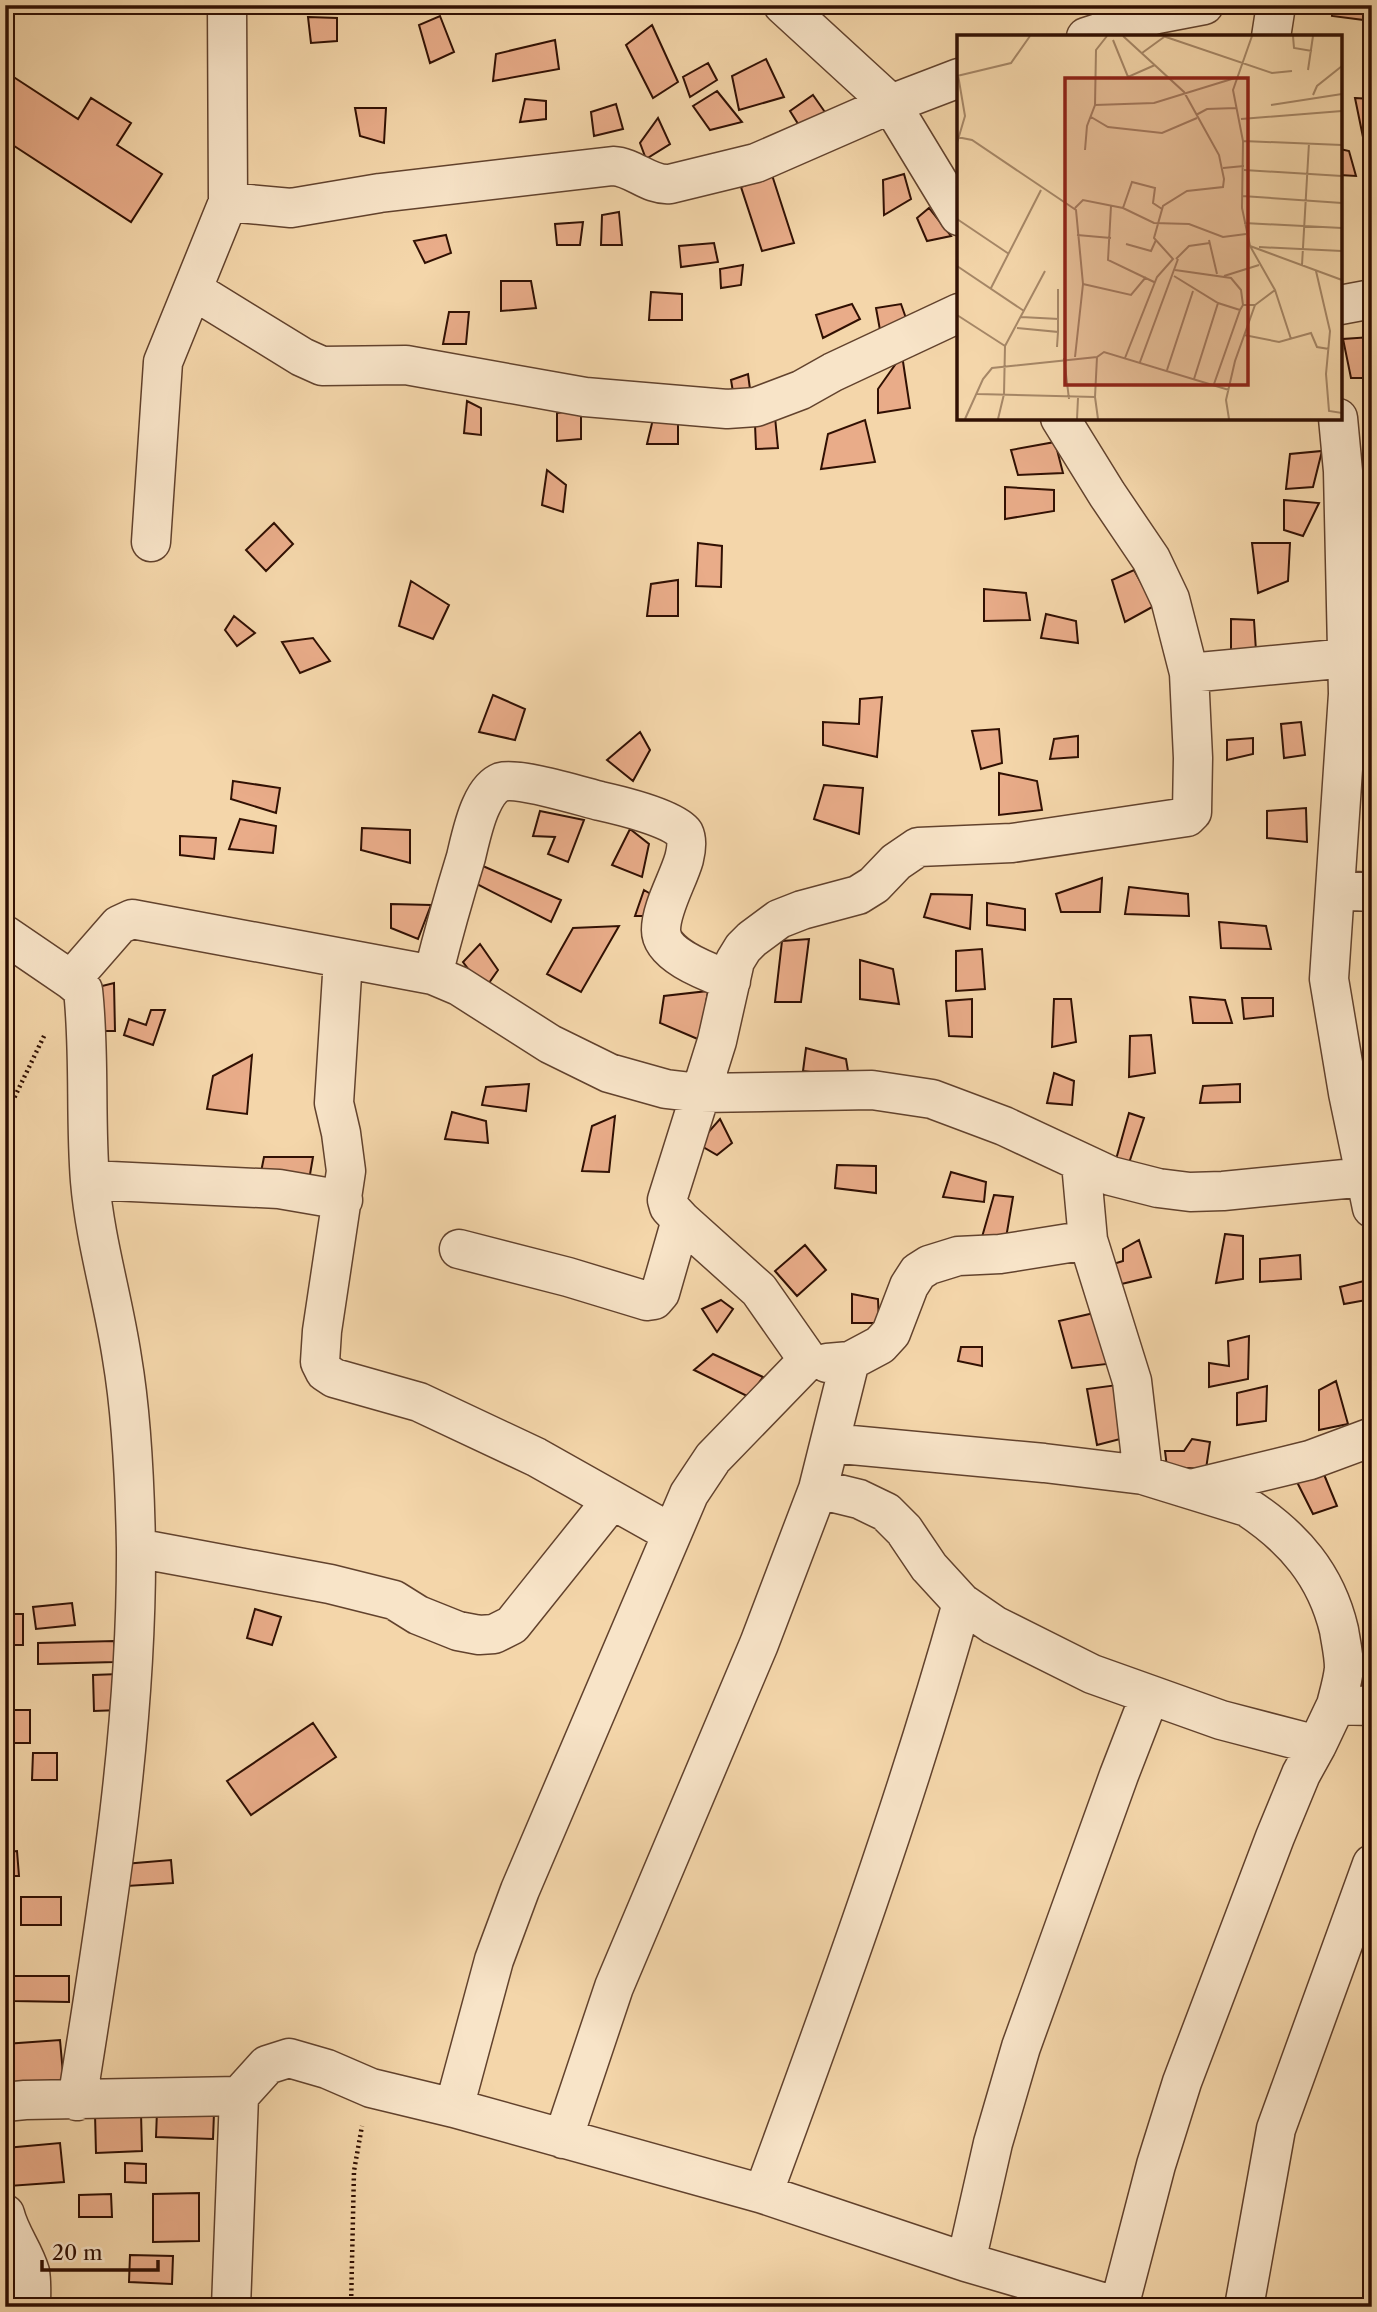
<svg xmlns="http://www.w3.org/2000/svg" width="1377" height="2312" font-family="'Libre Caslon Text',serif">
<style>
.building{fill:#e9ac89;stroke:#311003;stroke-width:2}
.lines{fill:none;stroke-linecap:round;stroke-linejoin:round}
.street-casing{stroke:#62422d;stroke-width:41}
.path{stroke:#311003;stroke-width:4.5;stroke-dasharray:2 3.5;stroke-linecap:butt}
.street{stroke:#f8e4c8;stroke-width:38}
.inset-road{fill:none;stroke:#a68767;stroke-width:2}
.view{fill:#8f2418;fill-opacity:0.15;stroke:#8f2418;stroke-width:3.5}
.inset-edge{fill:none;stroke:#311003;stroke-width:3.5}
</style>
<rect width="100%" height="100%" fill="#f4d6aa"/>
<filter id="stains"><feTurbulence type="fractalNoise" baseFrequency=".00286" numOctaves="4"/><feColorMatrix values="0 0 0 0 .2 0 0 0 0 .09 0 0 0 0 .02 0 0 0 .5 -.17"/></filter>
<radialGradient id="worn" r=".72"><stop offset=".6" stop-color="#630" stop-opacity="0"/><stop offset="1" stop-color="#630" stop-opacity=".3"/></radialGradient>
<!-- building -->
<path class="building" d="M1333 5H1372V21L1332 16Z
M440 16 454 52 430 63 419 25Z
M308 17 337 18V41L311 43Z
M652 25 678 82 653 98 626 45Z
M555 40 559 69 493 81 496 54Z
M766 59 784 97 739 110 732 76Z
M708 63 717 80 690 97 683 77Z
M9 74 78 119 91 98 131 123 117 145 162 174 131 222 5 140V79Z
M717 91 742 122 710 130 693 106Z
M813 95 827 115 800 127 790 111Z
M1355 98 1372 99V140L1364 142Z
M525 99 546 101V119L520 122Z
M616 104 623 129 594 136 591 112Z
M355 108H386L384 143 360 136Z
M658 118 670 144 646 159 640 143Z
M1340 149 1349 151 1356 176 1340 175Z
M904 174 911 199 884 215 883 180Z
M772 175 794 243 762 251 741 187Z
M929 208 951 236 927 241 917 218Z
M619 212 622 245H601L602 215Z
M583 222 580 245H557L555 224Z
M446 235 451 253 425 263 414 241Z
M714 243 718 262 681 267 679 246Z
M743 265 741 285 721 288 720 269Z
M501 281H531L536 308 501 311Z
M651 292 682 294V320H649Z
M852 304 860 319 823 338 816 315Z
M901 304 907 321 880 330 876 308Z
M449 312H469L466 344H443Z
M1371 337 1372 378H1351L1343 339Z
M902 355 910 408 878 413V389Z
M748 374 750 389 734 398 731 380Z
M467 401 481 408V435L464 433Z
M581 409V439L557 441V413Z
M654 415 678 419V444H647Z
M775 417 778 448 756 449 755 424Z
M865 420 875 462 821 469 828 434Z
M1055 442 1063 473 1018 475 1011 450Z
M1322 451 1313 487 1286 489 1290 454Z
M547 470 566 485 563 512 542 505Z
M1005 487 1054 490V511L1005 519Z
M1284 500 1319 503 1303 536 1284 530Z
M274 523 293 544 266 571 246 550Z
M698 543 722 546 721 587 696 586Z
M1252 543H1290L1288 581 1258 593Z
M1134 570 1154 606 1125 622 1112 580Z
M678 580V616H647L651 584Z
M411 581 449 605 433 639 399 626Z
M984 589 1026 593 1030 620 984 621Z
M1046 614 1076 621 1078 643 1041 638Z
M234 616 255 633 237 646 225 630Z
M1231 619 1254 620 1256 651H1231Z
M313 638 330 661 300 673 282 642Z
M493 695 525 709 515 740 479 732Z
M882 697 877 757 823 745V722L859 724 860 699Z
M1301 722 1305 755 1284 758 1281 724Z
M999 729 1002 763 981 769 972 731Z
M640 732 650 750 633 781 607 760Z
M1078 736V757L1050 759 1054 739Z
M1253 738V754L1227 760V740Z
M1366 757H1372V795L1366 794Z
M999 773 1037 781 1042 810 999 815Z
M233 781 280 788 276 813 231 799Z
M824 785 863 788 859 834 814 819Z
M1306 808 1307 842 1267 838V811Z
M540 811 584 820 568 862 548 854 555 837 533 836Z
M240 819 276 826 273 853 229 849Z
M362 828 410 830V863L361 850Z
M630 829 649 844 642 877 612 865Z
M180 836 216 838 214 859 180 855Z
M476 863 561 900 551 922 469 880Z
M1102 878 1100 912H1061L1056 894Z
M1129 887 1188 894 1189 916 1125 914Z
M644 890 654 896 648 916H635Z
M931 894 972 895 970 929 924 917Z
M987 903 1025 909V930L987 925Z
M391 904 431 905 418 939 391 928Z
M1219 922 1266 926 1271 949 1221 948Z
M619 926 581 992 547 974 573 928Z
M809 939 801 1002H775L782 941Z
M480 944 498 970 484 990 463 962Z
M982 949 985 989 956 991V951Z
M860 960 893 969 899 1004 860 999Z
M114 983 115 1031H99L98 987Z
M708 991 700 1040 660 1023 664 996Z
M1190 997 1225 1000 1232 1023H1193Z
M1242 998H1273V1016L1244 1019Z
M972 999V1037L949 1036 946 1001Z
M1054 999H1071L1076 1042 1052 1047Z
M151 1010H165L153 1045 124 1035 129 1019 146 1025Z
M1151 1035 1155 1073 1129 1077 1130 1036Z
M806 1048 846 1059 849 1077 803 1071Z
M252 1055 247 1114 207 1109 213 1076Z
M1054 1073 1074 1081 1072 1105 1047 1103Z
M529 1084 526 1111 482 1105 486 1087Z
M1240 1084V1102L1200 1103 1203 1086Z
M452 1112 486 1121 488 1143 445 1139Z
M1129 1113 1144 1118 1129 1163H1115Z
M615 1116 609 1172 582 1171 592 1126Z
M720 1119 732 1143 717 1155 698 1144Z
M264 1157H313L308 1186 260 1177Z
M837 1165 876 1166V1193L835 1188Z
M951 1172 986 1182 984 1202 943 1197Z
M994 1195 1013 1197 1006 1238 982 1237Z
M1225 1234 1243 1236V1279L1216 1283Z
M1139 1240 1151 1277 1113 1286 1110 1265 1123 1261V1249Z
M805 1245 826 1270 797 1296 775 1271Z
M1300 1255 1301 1279 1260 1282V1259Z
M1372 1279V1299L1344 1304 1340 1287Z
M852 1294 878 1299 879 1323H852Z
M721 1300 733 1309 717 1332 702 1309Z
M1094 1313 1107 1364 1072 1368 1059 1321Z
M1249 1336 1248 1379 1209 1387V1363L1229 1366 1228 1341Z
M961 1347H982V1366L958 1361Z
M713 1354 763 1377 749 1397 694 1370Z
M1336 1381 1348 1424 1319 1430V1390Z
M1117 1385 1124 1438 1097 1445 1087 1389Z
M1267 1386 1266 1421 1237 1425V1393Z
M1192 1439 1210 1442 1206 1469 1167 1467 1165 1451H1184Z
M1323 1472 1337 1506 1313 1514 1296 1480Z
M72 1603 75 1625 36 1629 33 1607Z
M255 1609 281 1617 272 1645 247 1638Z
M5 1614H23V1645H5Z
M114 1641 115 1662 38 1664V1643Z
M119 1674 120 1710 94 1711 93 1675Z
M5 1710H30V1743H5Z
M313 1723 336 1757 251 1815 227 1781Z
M33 1753H57V1780H32Z
M17 1851 19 1876H5V1852Z
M171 1860 173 1883 127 1886 124 1864Z
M21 1897H61V1925H21Z
M14 1976H69V2002L13 2001Z
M60 2040 64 2085 8 2089 5 2044Z
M157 2111 214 2113 213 2139 156 2137Z
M141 2113 142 2151 96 2153 95 2114Z
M60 2143 64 2182 9 2186 6 2148Z
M125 2163 146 2164V2183L125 2182Z
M199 2193V2241L153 2242V2194Z
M111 2194 112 2217H79V2195Z
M130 2255 173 2256 172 2284 129 2282Z
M5 2268H16V2296H5Z"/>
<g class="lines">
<!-- street casing -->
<g class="street-casing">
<path id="street" d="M783 5 891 104 959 216
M1086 37 1157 14 1204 5
M1271 37 1276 5
M228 202 291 208 380 193 613 166C634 167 649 186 670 184L756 163 891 104 959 78
M193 290 302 357 322 366 406 365 585 397 727 409 756 407 801 390 833 372 959 313
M1340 305 1372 299
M1338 418 1343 471 1348 694 1329 979 1348 1093 1372 1208
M151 542 163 362 228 202 227 5
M1189 673 1348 658
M1335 890 1372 892
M5 935 71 980 83 990C90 1053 85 1118 90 1181 95 1241 113 1298 122 1358 132 1417 135 1488 136 1548 137 1734 106 1918 77 2101
M343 959 334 1103 341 1133 346 1171 322 1331 320 1362 325 1372 334 1378 419 1402 536 1457 671 1533
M433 975C443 935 454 896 466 857 470 840 474 821 481 806 485 797 491 786 501 782 519 777 580 796 600 801 618 805 674 818 684 833 688 841 686 851 684 859 678 880 661 908 661 930 661 956 711 973 731 981
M71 980 119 925 132 919 433 975 459 986 550 1044 609 1073 666 1089 700 1093 872 1090 932 1099 1004 1126 1111 1176 1158 1188 1190 1192 1223 1191 1365 1177
M1081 1163 1088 1240 1132 1381 1143 1475
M90 1180 279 1189 343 1200
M459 1249 568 1277 647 1301 654 1300 660 1293 681 1220
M827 1363 850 1361 880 1345 891 1333 909 1286 918 1272 929 1265 958 1256 1000 1254 1088 1240
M830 1443 1044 1463 1143 1475 1247 1507C1294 1538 1326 1575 1339 1630 1341 1643 1344 1655 1344 1668 1343 1680 1339 1693 1336 1705
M818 1489 859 1499 886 1512 904 1530 929 1567 962 1603 994 1625 1092 1674 1221 1720 1317 1745 1336 1705 1372 1706
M1191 1489 1310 1460 1372 1437
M136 1548 330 1584 394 1600 418 1615 458 1631 479 1635 494 1634 512 1625 612 1500
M5 2102 25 2100 239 2096 267 2065 289 2058 327 2069 371 2088 454 2108 763 2194 966 2262 1119 2307
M454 2108 494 1960 520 1890 689 1494 713 1458 808 1360 759 1290 681 1220 669 1207 667 1200 717 1041 735 961 743 948 752 939 779 919 802 910 858 895 874 885 896 862 918 847 1012 843 1187 817 1192 812 1193 758 1189 673 1170 599 1151 559 1107 494 1060 418
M563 2139 614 1987 759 1644 818 1489 850 1361
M763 2194C835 1999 906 1803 962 1603
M5 2214C10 2235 24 2251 30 2272 32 2283 31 2296 31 2307
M966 2262 993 2143 1021 2047 1119 1775 1150 1695
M231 2307 239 2096
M1119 2307 1156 2165 1182 2082 1275 1837 1301 1774 1317 1745
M1244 2307 1276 2129 1372 1864"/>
</g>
<!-- path -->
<path class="path" d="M5 1117 45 1034
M351 2307 354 2171 362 2126"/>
<!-- street -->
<use href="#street" class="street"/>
</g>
<!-- overview -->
<g transform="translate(957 35)">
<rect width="385" height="385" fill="#f4d6aa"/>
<path class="inset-road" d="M166 1 227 57 262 120 267 144 266 152 230 156 206 171 197 203 216 224 200 242 168 323M206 1 315 38 335 36M336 1 337 13 355 16M156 5 171 42 198 30M185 18 207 2M351 35 356 1M0 41 54 28 73 1M356 60 360 51 385 31M138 70 197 68 278 43M314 70 385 59M239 80 250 74 279 73M134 82 151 92 205 98 240 83M284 84 385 76M0 102 15 105 119 175 126 249 118 322M286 106 385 110M0 108 8 81 1 40M128 115 130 91 138 70 139 15 150 1M266 133 287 131M287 135 385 141M285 161 385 168M154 171 151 225 197 247M118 173 126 165 166 173 197 188 232 189 266 202 289 199M166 173 175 147 198 153 196 168 205 174M0 184 52 219M287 188 385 193M120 200 154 203M252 205 260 239M169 209 194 216 199 205M293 211 385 245M302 212 385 216M219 224 232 211 253 208M345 230 352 108M0 231 67 276M218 235 274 243 284 255 286 270M359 236 373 296 369 339 372 376 385 378M217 241 261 268 283 275 286 270H298M267 241 302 230M385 245V287M126 249 174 260 189 242M34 253 84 155M318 255 334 304M0 280 48 311M64 282 102 284M60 293 101 297 100 312M101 297V254M287 300 322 307 354 298 360 312 372 314M107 323 112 364M183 327 221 224M210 335 236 256M237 344 261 268M257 349 283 275M20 359 138 362 140 322M138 362 141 384M8 384 26 344 35 333 140 322 147 317 272 355M41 384 47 359 48 311 88 236M120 384 121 363M272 384 269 365 278 326 298 270 318 255 293 211 285 173 286 106 276 55 295 1"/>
<path class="view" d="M108 43H291V350H108Z"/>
<rect width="385" height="385" class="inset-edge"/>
</g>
<!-- margin -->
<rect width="1377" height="2312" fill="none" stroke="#f4d6aa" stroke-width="28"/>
<rect x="7" y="7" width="1363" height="2298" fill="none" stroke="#311003" stroke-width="3.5"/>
<rect x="14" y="14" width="1349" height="2284" fill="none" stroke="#311003" stroke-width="2"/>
<!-- scale -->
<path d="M42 2260v10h116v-10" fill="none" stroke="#311003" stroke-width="3.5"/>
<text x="52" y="2260" font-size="21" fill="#311003" stroke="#f8e4c8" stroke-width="5" paint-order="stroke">20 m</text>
<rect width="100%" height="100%" filter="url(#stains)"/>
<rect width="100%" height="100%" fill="url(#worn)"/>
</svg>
